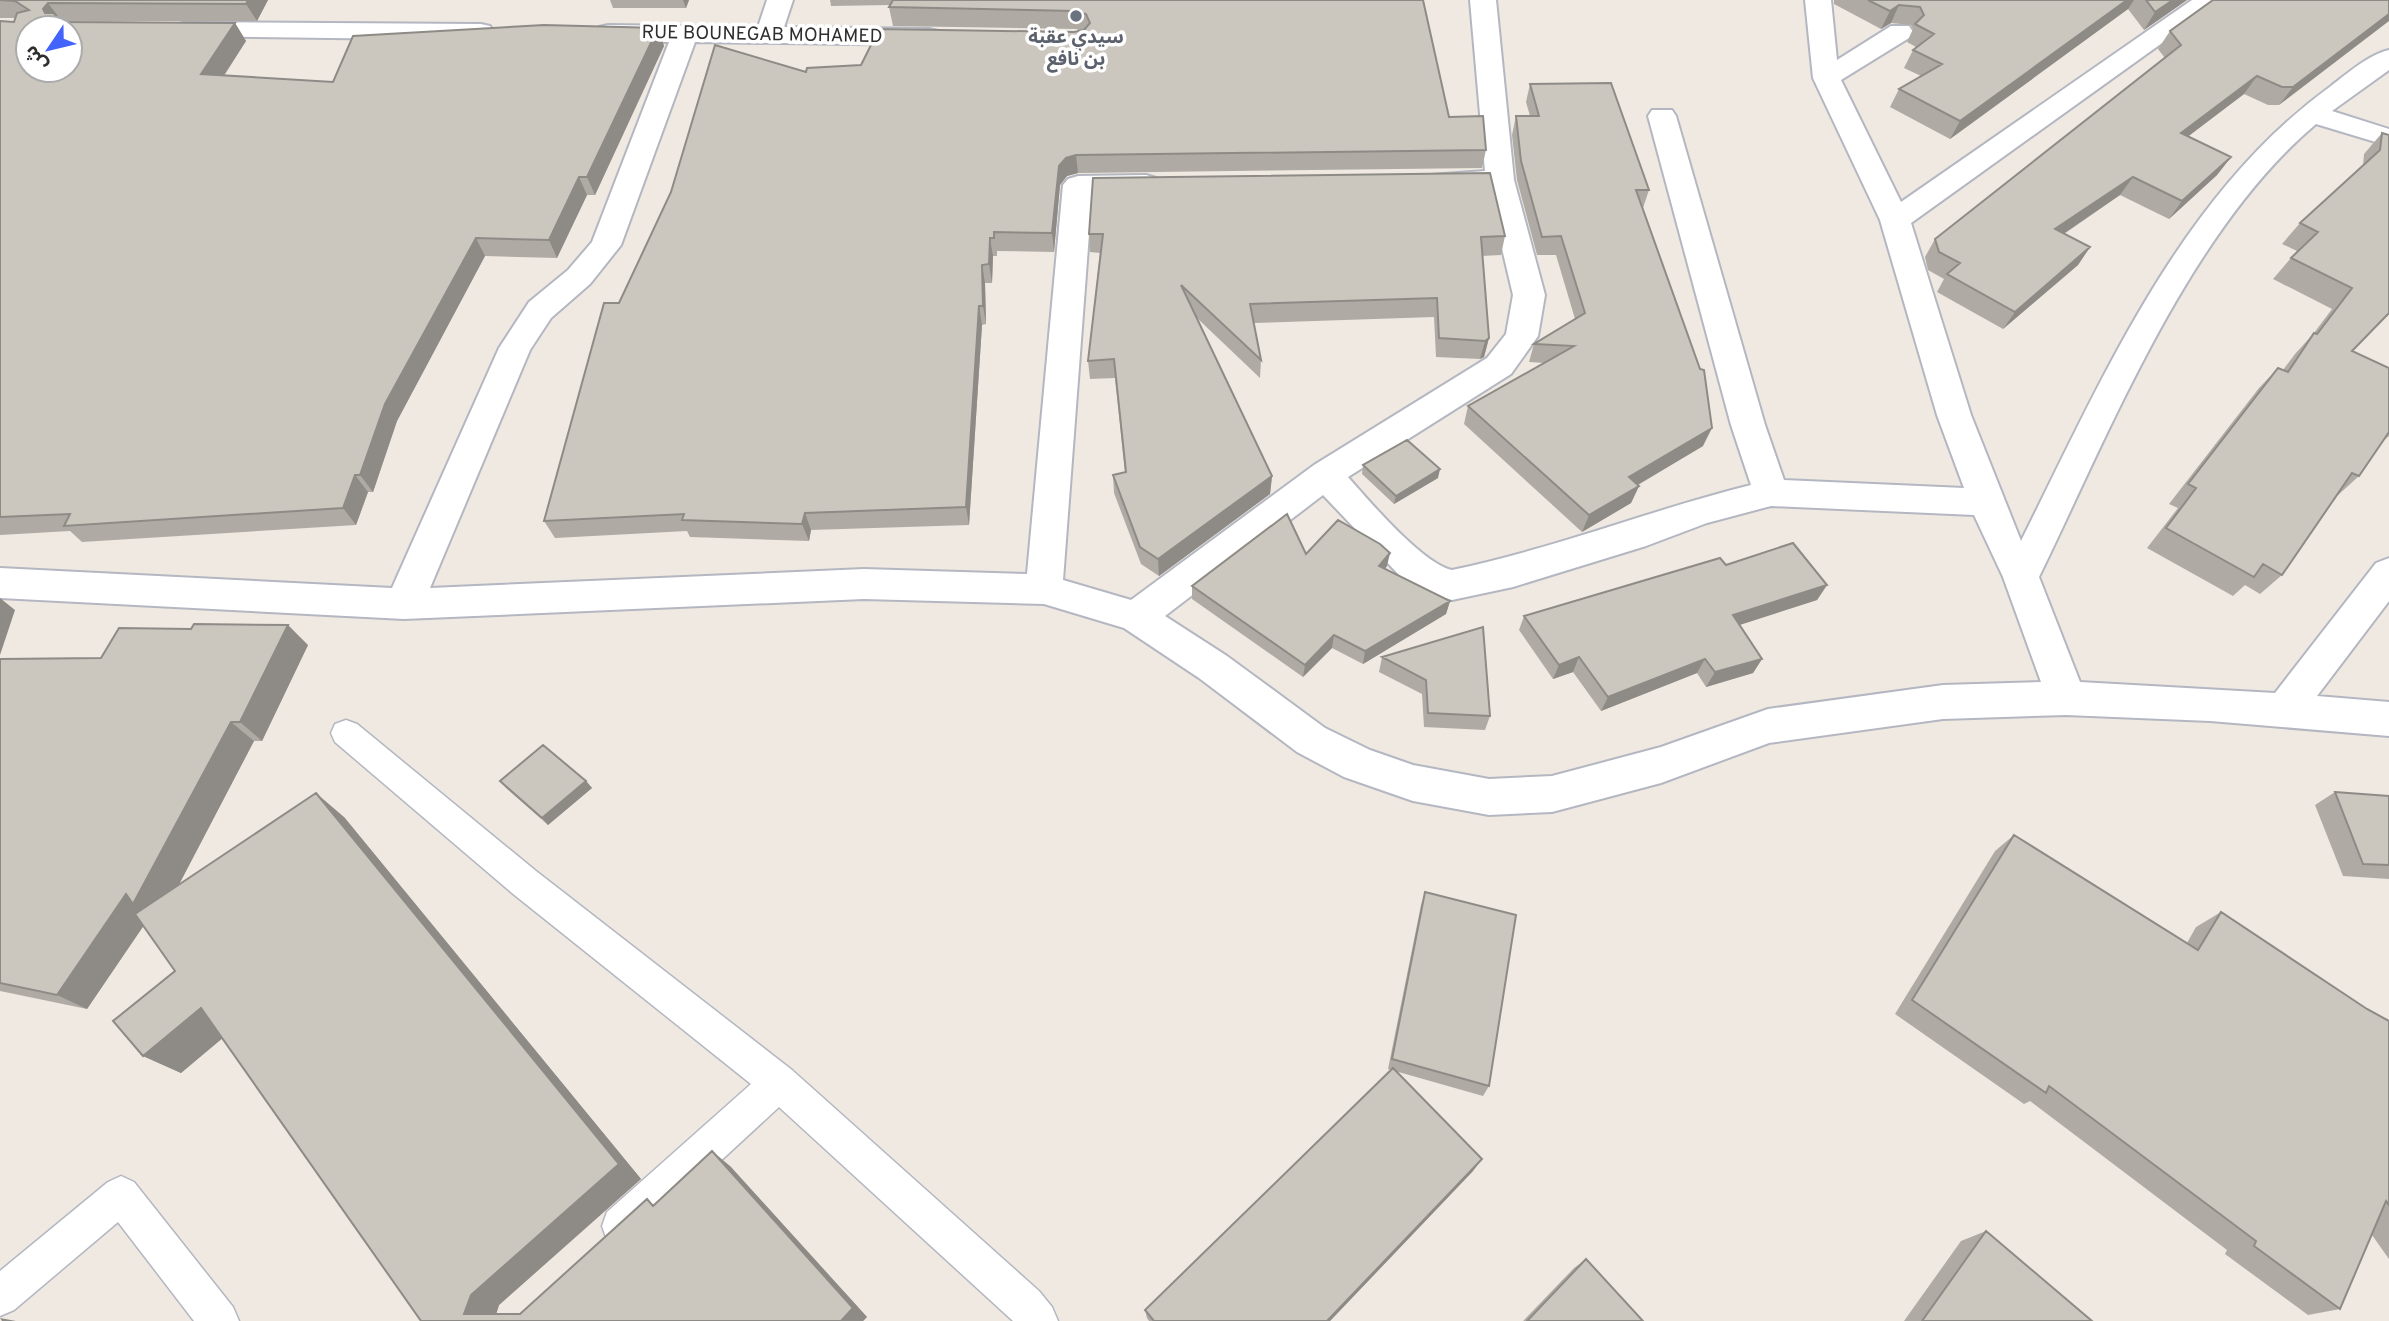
<svg xmlns="http://www.w3.org/2000/svg" width="2389" height="1321" font-family="Overpass,'Noto Sans Arabic',sans-serif">
<style>
.lines{fill:none;stroke-linecap:round;stroke-linejoin:round}
.service-casing{stroke:#b4b7c1;stroke-width:3}
.minor-casing{stroke:#b4b7c1;stroke-width:4}
.service{fill:#fff;fill-rule:evenodd}
.minor{fill:#fff;fill-rule:evenodd}
.wall{fill:#afaba4}
.shaded-wall{fill:#8e8b86}
.building{fill:#cbc7bf;stroke:#8e8b86;stroke-width:2;fill-rule:evenodd}
.worship-dot{fill:#6b7280;stroke:#fff;stroke-width:2.5}
.labels{text-anchor:middle;dominant-baseline:central;stroke-width:7;stroke-linejoin:round;paint-order:stroke}
.far-street-label{font-size:19px;fill:#2e2e2e;stroke:#fff}
.far-worship-label{font-size:19px;font-weight:bold;fill:#5b616d;stroke:#fff}
</style>
<rect width="100%" height="100%" fill="#efe9e1"/>
<g class="lines">
<!-- service casing -->
<g class="service-casing">
<path id="service" d="M346 720 357 724 536 871 792 1070 1039 1291 1052 1307 1058 1321H1013L779 1107 635 1240 621 1245 607 1240 602 1226 607 1212 751 1084 512 893 335 742 331 733 335 724Z
M121 1176 134 1182 233 1307 239 1321H194L118 1222 14 1310 0 1316V1271L108 1182Z"/>
</g>
<!-- minor casing -->
<g class="minor-casing">
<path id="minor" d="M767 0H793L784 27 929 29 938 31 942 37 938 43 929 45 695 42 621 245 590 284 551 318 530 350 430 588 864 569 1027 574 1063 185 1068 179 1078 176 1146 175 1156 178 1161 184 1156 190 1092 194 1063 580 1131 600 1314 465 1487 358 1506 334 1513 295 1488 189 1431 187 1427 181 1431 175 1485 171 1470 0H1496L1514 180 1545 295 1538 336 1511 374 1348 477C1369 501 1423 564 1452 570 1554 549 1650 510 1751 485L1731 425 1648 116 1652 110H1672L1676 116 1765 425 1784 480 1964 488 1937 415 1880 220 1813 78 1805 0H1831L1837 60 1891 26H1909L1913 32 1909 38 1841 80 1901 202 2192 0H2222L1911 223 1971 415 2021 541C2102 379 2180 195 2331 86 2348 73 2368 55 2389 50V70L2332 111 2389 129V141L2379 143 2316 124C2189 231 2111 429 2039 577L2080 682 2275 693 2376 563 2389 558V601L2317 696 2389 702V736L2210 721 2066 715 1943 719 1769 743 1661 783 1552 812 1489 815 1413 801 1344 777 1297 752 1199 678 1124 628 1044 604 864 599 404 619 0 598V568L392 588 499 348 529 302 568 270 592 242 669 42 608 41 599 39 595 33 599 27 608 25 758 27ZM1323 495 1401 577 1422 591 1452 600 1513 587 1646 546 1707 523 1771 506 1974 515 2003 577 2041 682 1943 685 1768 709 1661 747 1552 776 1489 779 1413 765 1370 750 1325 728 1227 656 1165 616Z
M188 22 481 24 490 26 494 32 490 38 481 40 179 36 175 30 179 24Z"/>
</g>
<!-- service -->
<use href="#service" class="service"/>
<!-- minor -->
<use href="#minor" class="minor"/>
</g>
<!-- wall -->
<path class="wall" d="M0 0H268L257 21H60L235 23 246 41 224 76 333 82 658 28 664 46 595 195H587L557 258 485 256 397 421 373 492H368L356 525 82 542 70 531 0 535V21L14 22 15 18H0Z
M610 0H689L686 8H613Z
M830 0H1423L1449 117 1486 150 1482 168 1078 173 1067 176 1060 185 1054 252 997 251V256H993L992 283H985L986 324 982 325 969 525 811 530 809 541 690 537 687 531 555 538 544 521 619 303 806 72 861 65 1081 31 1076 29 893 26 889 7 890 5 831 6Z
M1834 0H2187L2144 30 2128 9 1950 139 1890 107 1899 89 1921 76 1904 68 1913 50 1916 47 1907 42 1913 29 1911 25 1891 23 1881 29 1834 4Z
M2389 0 2279 105H2268L2244 94 2188 136 2231 157 2217 175 2169 219 2120 195 2064 234 2090 247 2078 265 2003 329 1937 292 1944 279 1928 270 1925 257 1935 239 2165 58 2158 49 2170 31Z
M1530 84 1649 190 1643 208 1703 446 1638 485 1639 486 1631 503 1582 532 1464 424 1468 406 1545 363 1529 362 1534 344 1575 319 1556 255H1537L1517 180 1512 135 1516 116H1530L1526 102Z
M2382 133 2389 135 2352 351 2389 368V436L2383 441 2359 476 2337 496H2336L2282 575 2260 594 2245 585 2233 596 2147 548 2178 508 2169 504 2259 388 2278 368 2283 370 2295 354 2314 333 2332 309 2273 279 2297 251 2282 244 2300 223 2363 166 2364 154Z
M1089 234 1505 236 1501 255 1482 256 1489 338 1484 357 1480 359 1436 357 1434 317 1254 323 1261 360 1260 378 1197 318 1272 476 1270 494 1159 576 1141 564 1114 493 1113 475 1125 473 1115 378 1090 379 1088 361 1100 253 1090 252Z
M1363 465 1438 478 1394 504 1362 474Z
M1306 554 1387 566 1385 569 1450 601 1446 614 1363 664 1332 648 1303 677 1192 599V586Z
M1726 565 1827 585 1817 600 1739 625 1762 659 1753 673 1706 687 1697 673 1601 711 1573 672 1553 679 1519 630 1524 616Z
M1483 627 1490 716 1485 730 1424 727 1422 694 1379 672 1382 657Z
M308 645 262 741H254L179 884 344 817 641 1179 499 1305 496 1314H520L656 1204 730 1166 867 1317 863 1321H421L222 1038 181 1073 143 1056 175 971 143 926 87 1009 0 991V659L101 658Z
M500 781H586L592 788 548 825 506 788Z
M2335 792 2389 796V879L2343 876 2315 805Z
M2014 835 2187 943 2196 927 2221 912 2367 1009 2389 1021V1259L2372 1235 2340 1309 2308 1315 2225 1254 2227 1250 2030 1101 2024 1104 1895 1014 1995 851Z
M1425 892 1489 1086 1483 1096 1395 1071 1473 1171 1330 1321H1149L1147 1318 1145 1310 1391 1070 1388 1069 1421 905Z
M1986 1231 2092 1321H1904L1961 1241Z
M1586 1259 1643 1321H1523L1574 1268Z"/>
<!-- shaded-wall -->
<path class="shaded-wall" d="M248 0H268L257 21 246 4Z
M683 0H689L686 8Z
M2127 0H2134L2128 9 1950 139 1960 121Z
M2173 0H2187L2144 30 2155 12Z
M48 3 61 20 60 21 65 28H56L43 9Z
M1899 5 1891 23 1881 29 1890 11Z
M2389 14V21L2279 105 2293 87Z
M235 23 246 41 213 92 201 74Z
M658 28 664 46 595 195 587 177Z
M2257 76 2244 94 2169 151 2181 133Z
M1076 155 1078 173 1067 176 1060 185 1054 252 1052 233 1059 166 1066 158Z
M2231 157 2217 175 2169 219 2182 201Z
M579 177 587 195 557 258 549 240Z
M2133 177 2120 195 2044 247 2055 229Z
M476 238 485 256 397 421 373 492 360 475 385 404Z
M990 238 993 256 992 283 989 264Z
M2090 247 2078 265 2003 329 2015 312Z
M982 265 985 283 986 324 983 306Z
M979 306 982 325 969 525 966 507Z
M1489 338 1484 357 1480 359 1485 341Z
M1712 428 1703 446 1622 494 1629 477Z
M1440 469 1438 478 1394 504 1396 496Z
M355 475 368 492 356 525 343 508Z
M1272 476 1270 494 1159 576 1158 559Z
M1639 486 1631 503 1582 532 1589 515Z
M805 513 811 530 809 541 802 524Z
M1390 553 1387 566 1376 579 1379 566Z
M1827 585 1817 600 1724 630 1733 615Z
M0 598 15 610 0 655Z
M1450 601 1446 614 1363 664 1365 651Z
M288 625 308 645 262 741 240 722Z
M1334 635 1332 648 1303 677 1305 665Z
M1579 657 1573 672 1553 679 1559 665Z
M1705 659 1697 673 1601 711 1608 697Z
M1762 659 1753 673 1706 687 1715 672Z
M231 722 254 741 160 921 151 915 87 1009 57 995Z
M586 781 592 788 548 825 542 818Z
M316 793 344 817 641 1179 499 1305 494 1321 464 1314Z
M201 1008 236 1027 181 1073 143 1056Z
M712 1151 730 1166 867 1317 863 1321H841Z
M1482 1159 1473 1171 1330 1321H1327Z
M0 1318 16 1321H2Z"/>
<!-- building -->
<path class="building" d="M0 0H248L246 4 48 3 43 9 45 13H54L57 22 235 23 201 74 333 82 353 36 544 25 658 28 587 177H579L549 240 476 238 385 404 360 475H355L343 508 64 526 70 514 0 517V21L14 22 17 13 29 10 15 1ZM28 28H70V70H28Z
M893 0H1423L1449 117 1483 116 1486 150 1076 155 1066 158 1059 166 1052 233 994 232V238H990L989 264 982 265 983 306H979L966 507 805 513 802 524 682 520 684 514 544 521 604 303H619L671 192 715 45 806 72 807 68 861 65 879 29 1074 32 1084 30 1090 23 1086 14 1075 11 889 7Z
M1868 0H2127L1960 121 1899 89 1942 64 1913 50 1934 34 1915 24 1924 15 1920 7 1899 5 1890 11Z
M2146 0H2173L2155 12Z
M2213 0H2389V14L2293 87H2282L2257 76 2181 133 2231 157 2182 201 2133 177 2055 229 2090 247 2015 312 1947 274 1960 263 1939 252 1935 239 2181 45 2170 31Z
M1611 83 1649 190H1636L1700 369 1704 370 1712 428 1629 477 1639 486 1589 515 1468 406 1574 346 1534 344 1585 313 1561 236 1542 237 1521 161 1516 116H1539L1530 84Z
M2382 133 2389 135V313L2352 351 2389 368V432L2359 476 2352 473 2282 575 2263 564 2254 577 2166 528 2196 488 2188 484 2278 368 2288 372 2314 333 2317 334 2352 288 2291 258 2318 232 2300 223 2380 150Z
M1490 173 1505 236 1481 237 1489 338 1485 341 1439 338 1437 298 1250 304 1261 360 1181 285 1272 476 1158 559 1140 547 1113 475 1126 472 1114 359 1088 361 1103 234H1089L1093 178Z
M1407 440 1440 469 1396 496 1363 465Z
M1287 514 1306 554 1338 520 1380 544 1390 553 1379 566 1450 601 1365 651 1334 635 1305 665 1192 586Z
M1793 543 1827 585 1733 615 1762 659 1715 672 1705 659 1608 697 1579 657 1559 665 1524 616 1720 558 1726 565Z
M194 624 288 625 240 722H231L133 904 126 894 57 995 0 983V659L101 658 119 628 191 629Z
M1483 627 1490 716 1428 713 1426 680 1382 657Z
M543 745 586 781 542 818 500 781Z
M2335 792 2389 796V865L2363 864Z
M316 793 619 1164 471 1295 464 1314H520L647 1199 653 1206 712 1151 853 1308 841 1321H421L201 1008 143 1056 113 1021 175 971 135 914Z
M2014 835 2198 950 2221 912 2367 1009 2389 1021V1205L2386 1201 2340 1309 2254 1246 2256 1241 2049 1086 2046 1093 1912 1000Z
M1425 892 1516 915 1489 1086 1392 1059Z
M1393 1068 1482 1159 1327 1321H1154L1145 1310Z
M1986 1231 2092 1321H1922Z
M1586 1259 1643 1321H1527Z"/>
<!-- markers -->
<circle class="worship-dot" cx="1076" cy="16" r="7"/>
<g class="labels">
<!-- far-street labels -->
<g class="far-street-label">
<text transform="translate(762 35) rotate(1)">RUE BOUNEGAB MOHAMED</text>
</g>
<!-- far-worship labels -->
<g class="far-worship-label">
<text x="1076" y="38">سيدي عقبة<tspan x="1076" dy="22">بن نافع</tspan></text>
</g>
</g>
<!-- north arrow -->
<g transform="translate(49 49) rotate(235)"><circle r="33" fill="#ffffff" stroke="#ababab" stroke-width="2"/>
<path d="M0-5L12 26L0 18L-12 26Z" fill="#4264fb"/>
<text y="-10" font-size="19" font-weight="bold" text-anchor="middle" fill="#2e2e2e">ش</text>
</g>
</svg>
